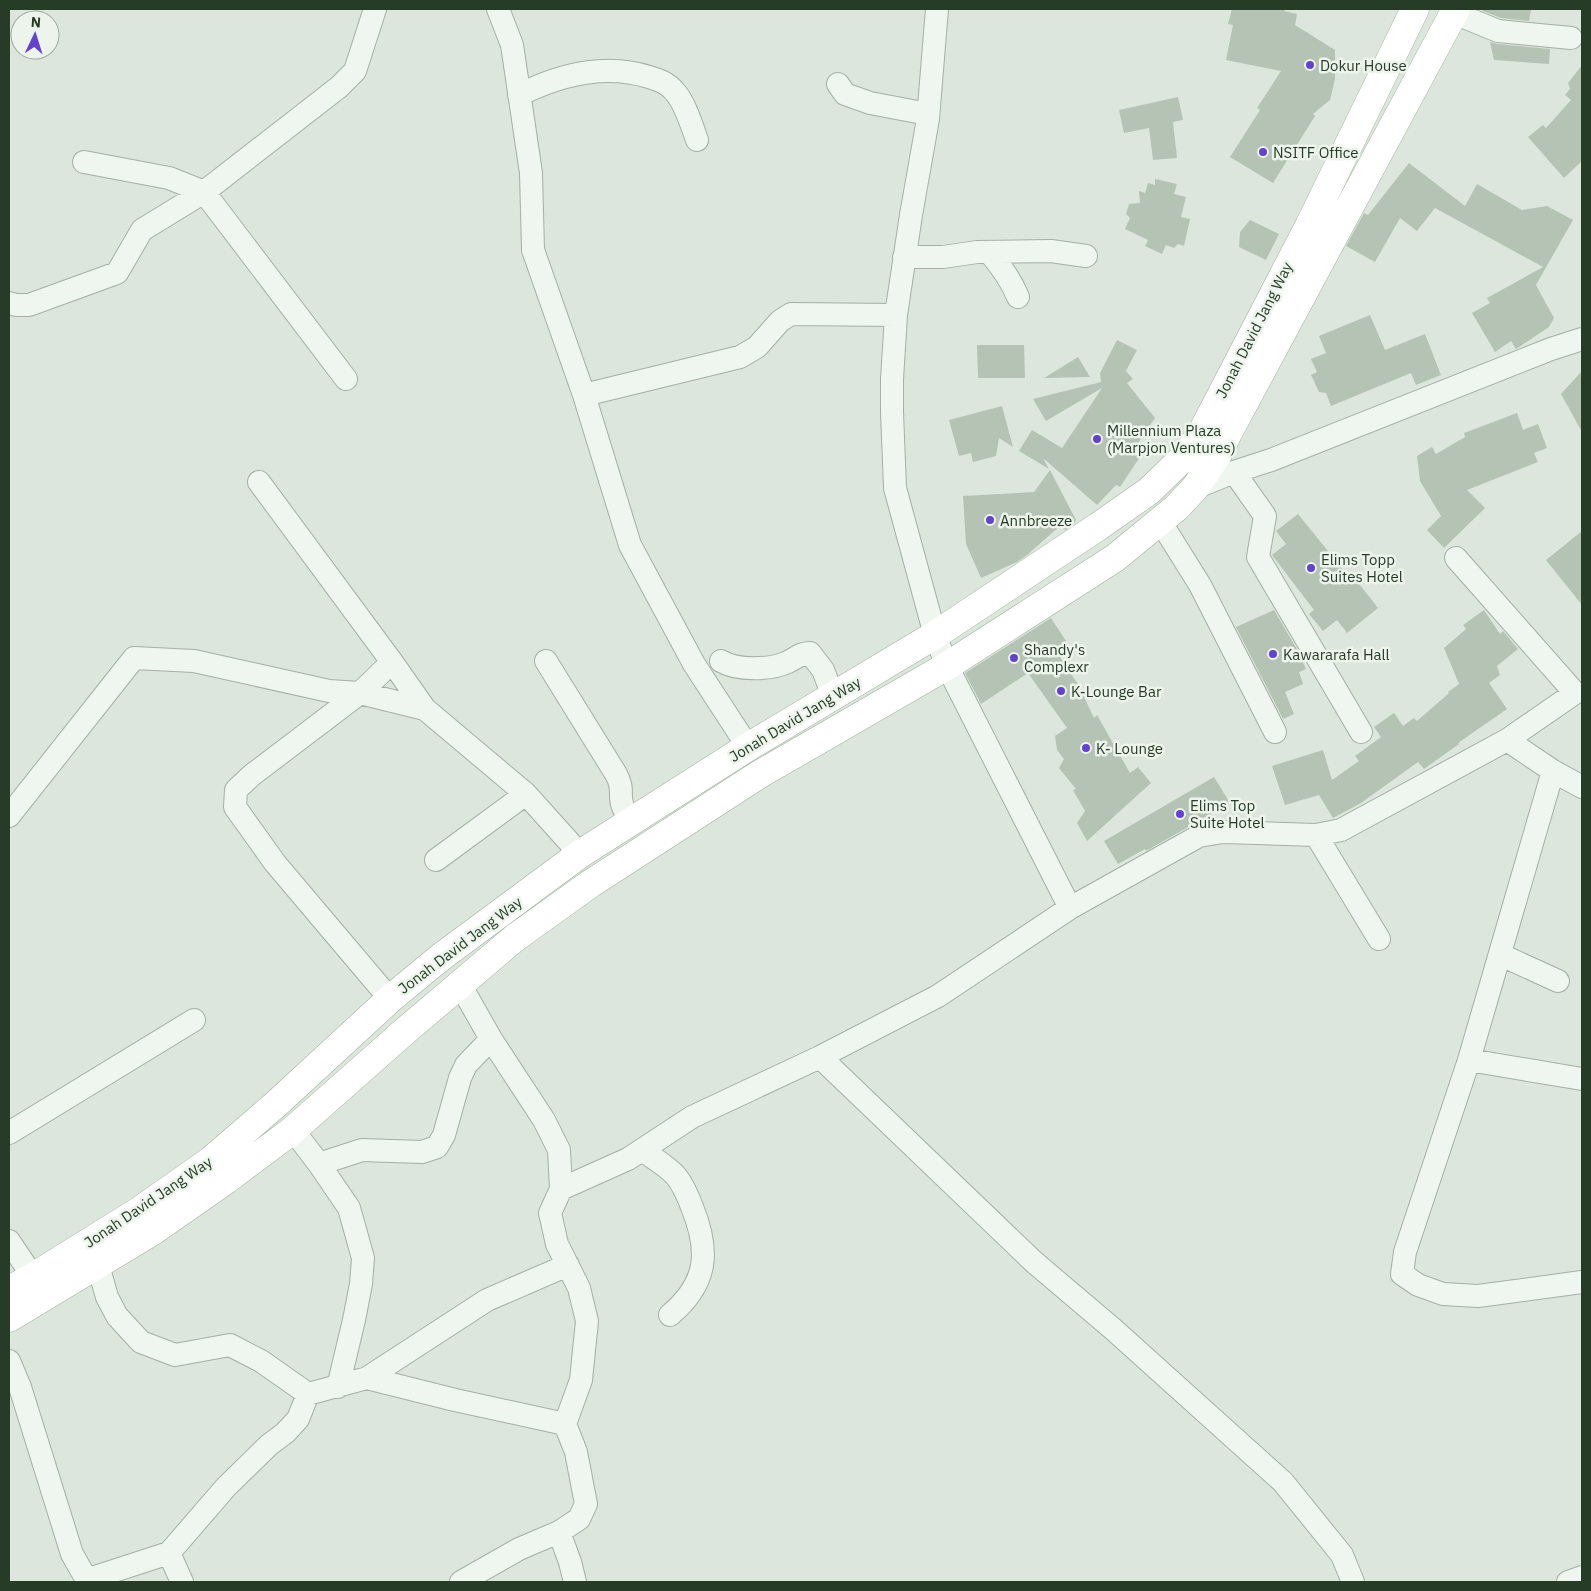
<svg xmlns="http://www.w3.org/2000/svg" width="1591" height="1591" font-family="'IBM Plex Sans',sans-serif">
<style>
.building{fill:#b4c3b4}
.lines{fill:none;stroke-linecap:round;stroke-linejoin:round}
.minor-casing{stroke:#a3b0a3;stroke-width:24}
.major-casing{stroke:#9db29c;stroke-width:29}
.minor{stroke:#eff5ef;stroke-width:22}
.major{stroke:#fff;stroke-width:28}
.poi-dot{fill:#6243ca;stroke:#ecf4ec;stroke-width:2}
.labels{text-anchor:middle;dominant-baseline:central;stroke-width:5;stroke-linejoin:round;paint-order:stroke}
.poi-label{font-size:15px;fill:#273c27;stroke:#ecf4ec;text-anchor:start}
.street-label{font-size:15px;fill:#273c27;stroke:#ecf4ec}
</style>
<rect width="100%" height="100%" fill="#dde6dd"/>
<!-- building -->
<path class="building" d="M1232 9H1285L1284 11 1297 14 1295 25 1335 50V79L1330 100 1313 114 1315 116 1273 183 1230 157 1260 110 1257 108 1281 71 1226 60 1233 25 1228 24Z
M1482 9H1531L1529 21 1501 18 1483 11Z
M1490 42 1497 44 1550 49 1549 64 1494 60Z
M1582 65V161L1564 178 1528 137 1543 125 1546 128 1571 100 1565 95 1570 89 1568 83Z
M1178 97 1183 120 1173 122 1177 158 1153 160 1149 128 1124 133 1119 110Z
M1409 163 1465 206 1477 184 1522 210 1547 206 1573 220 1536 285 1554 318 1549 327 1516 349 1511 341 1495 352 1472 313 1490 303 1487 298 1543 267 1435 208 1417 231 1400 218 1375 262 1346 246 1364 213 1368 215Z
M1155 179 1177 184 1174 194 1186 197 1181 217 1190 219 1184 246 1178 244 1174 248 1166 245 1162 254 1145 246 1148 240 1125 229 1130 218 1126 214 1129 204 1140 203 1139 191 1145 193 1148 183 1155 185Z
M1250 220 1279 234 1266 260 1239 247 1240 232Z
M1370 315 1385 350 1425 334 1441 375 1416 385 1411 373 1331 406 1326 393 1319 392 1311 375 1317 372 1311 359 1326 353 1319 336Z
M1117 340 1137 350 1126 371 1133 379 1127 383 1155 418 1132 452 1140 457 1120 487 1116 485 1097 505 1043 458 1049 469 1019 451 1032 430 1062 448 1102 388 1046 421 1033 399 1101 382 1100 373Z
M977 345H1024L1025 378H978Z
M1078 357 1090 377 1044 378Z
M1582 371V432L1561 394Z
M1002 406 1013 447 999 438 996 456 973 462 971 453 959 456 949 420Z
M1517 413 1523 430 1538 424 1547 448 1534 453 1538 462 1467 490 1485 508 1444 548 1427 530 1441 516 1420 481 1417 456 1432 447 1436 454 1465 437 1464 433Z
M1050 470 1076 520 1073 525 1065 530 1060 526 1027 555 1017 562 981 578 966 544 963 496 1034 492Z
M1298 514 1353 582 1356 580 1378 608 1347 633 1337 620 1323 631 1309 614 1314 610 1272 555 1286 544 1276 531Z
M1582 531V605L1546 560Z
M1274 610 1298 651 1306 669 1299 672 1303 684 1285 692 1294 714 1283 719 1236 627Z
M1484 610 1500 634 1503 631 1518 649 1497 666 1500 675 1489 683 1507 709 1458 743 1459 744 1424 769 1418 762 1361 803 1333 818 1319 795 1285 805 1272 766 1323 750 1332 780 1359 761 1355 756 1381 737 1374 727 1394 713 1403 726 1414 718 1417 721 1449 693 1448 692 1459 684 1444 648 1466 629 1463 625Z
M1051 618 1070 647 1058 654 1079 686 1094 718 1097 715 1130 773 1138 767 1151 783 1087 841 1077 823 1085 811 1073 790 1076 789 1059 768 1064 759 1057 750 1055 736 1067 728 1028 673 981 704 965 673Z
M1214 777 1230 803 1146 851 1145 849 1118 864 1104 841Z"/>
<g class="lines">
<!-- minor casing -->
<g class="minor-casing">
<path id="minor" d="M498 9 512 45 531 173 533 250 584 395 630 545 694 664 748 747
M937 9 928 119 911 215 896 315 892 379V412L895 488 935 635 947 666 1070 908
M1454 13 1498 31 1571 38
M838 84 845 94 870 103 928 114
M519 95C559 75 605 63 649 77 659 80 668 83 675 92 685 103 692 126 697 140
M84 162 169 178 204 192 346 379
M989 252C1001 266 1011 280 1018 297
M904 257H943L977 252 1051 251 1086 256
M9 303 16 305H29L117 273 142 230 204 192 339 87 355 71 375 9
M584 395 740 357 757 347 780 321 791 314 896 315
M1234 472 1265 516 1258 557 1361 732
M259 482 392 662 425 709 526 794 580 854
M1195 488 1234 472 1271 460 1551 349 1582 339
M1160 521 1200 585 1275 732
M546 661 616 774C621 783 621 788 621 798 621 807 627 814 631 821
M721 661C737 671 771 670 788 662 796 658 801 653 810 653L823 670 833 696
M1507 740 1553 771 1582 787
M1553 771 1469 1060 1405 1252 1402 1274 1418 1285 1443 1294 1478 1296 1582 1282
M9 816 134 658 194 661 329 691 360 693 425 709
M1316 835 1379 939
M436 860 526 794
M1501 955 1558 981
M461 986 491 1039 544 1120 559 1150 561 1189 550 1213 557 1244 579 1288 587 1321 581 1380 565 1424 576 1452 586 1504 579 1519 559 1532 519 1549 461 1582
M390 999 275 863 235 807 236 790 252 775 360 693 392 662
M820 1057 1034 1262 1113 1329 1283 1482 1342 1555 1353 1582
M1469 1060 1582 1079
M293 1130 319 1164 349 1208 363 1258 361 1284 354 1320 338 1387
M9 1133 194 1020
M642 1150C653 1158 667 1166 676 1176 683 1185 688 1196 692 1207 710 1251 708 1283 670 1315
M319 1164 362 1150 422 1152 437 1147 444 1135 460 1078 466 1065 491 1039
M561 1189 628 1159 692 1117 820 1057 938 996 1070 908 1199 836 1223 832 1316 835 1341 830 1507 740 1575 693 1456 558
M9 1241 33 1277
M98 1265 107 1297 117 1316 141 1342 175 1355 230 1345 261 1361 308 1394 367 1378 455 1400 565 1424
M9 1361 20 1387 72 1554 88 1582
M367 1378 487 1300 568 1265
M559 1532 570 1562 575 1582
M169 1553 226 1487 269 1445 285 1433 298 1419 308 1394
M86 1580 169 1553 182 1582
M1568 1582 1582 1577"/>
</g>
<!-- major casing -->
<g class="major-casing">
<path id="major" d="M9 1290 33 1277 139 1211 210 1161 275 1105 390 999 441 957 580 854 748 747 935 635 1099 526 1149 491 1182 459 1201 434 1309 226 1415 9
M9 1318 153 1231 226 1180 293 1130 405 1031 516 937 590 884 760 774 947 666 1115 558 1176 508 1195 488 1218 454 1228 433 1456 9"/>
</g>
<!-- minor -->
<use href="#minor" class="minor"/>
<!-- major -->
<use href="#major" class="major"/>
</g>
<!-- markers -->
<g class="poi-dot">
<circle cx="1310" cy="65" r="5"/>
<circle cx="1263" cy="152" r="5"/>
<circle cx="1097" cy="439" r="5"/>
<circle cx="990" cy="520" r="5"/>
<circle cx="1311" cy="568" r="5"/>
<circle cx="1273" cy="654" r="5"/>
<circle cx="1014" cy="658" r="5"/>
<circle cx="1061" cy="691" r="5"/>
<circle cx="1086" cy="748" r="5"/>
<circle cx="1180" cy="814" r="5"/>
</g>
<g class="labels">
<!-- poi labels -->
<g class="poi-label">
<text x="1320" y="65">Dokur House</text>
<text x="1273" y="152">NSITF Office</text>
<text x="1107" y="430">Millennium Plaza<tspan x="1107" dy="17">(Marpjon Ventures)</tspan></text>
<text x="1000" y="520">Annbreeze</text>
<text x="1321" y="559">Elims Topp<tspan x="1321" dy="17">Suites Hotel</tspan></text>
<text x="1024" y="649">Shandy's<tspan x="1024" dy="17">Complexr</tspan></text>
<text x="1283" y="654">Kawararafa Hall</text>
<text x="1071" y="691">K-Lounge Bar</text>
<text x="1096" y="748">K- Lounge</text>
<text x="1190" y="805">Elims Top<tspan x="1190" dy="17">Suite Hotel</tspan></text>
</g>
<!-- street labels -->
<g class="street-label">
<text transform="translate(1254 330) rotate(-63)">Jonah David Jang Way</text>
<text transform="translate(795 719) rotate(-31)">Jonah David Jang Way</text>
<text transform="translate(460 945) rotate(-37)">Jonah David Jang Way</text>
<text transform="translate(148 1202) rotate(-34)">Jonah David Jang Way</text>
</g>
</g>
<!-- border -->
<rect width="1591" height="1591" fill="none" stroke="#273c27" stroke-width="20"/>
<!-- north arrow -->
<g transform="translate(35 35) rotate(4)"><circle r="24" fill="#ecf4ec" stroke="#9daa9d"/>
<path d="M0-4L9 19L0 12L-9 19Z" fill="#6243ca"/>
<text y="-8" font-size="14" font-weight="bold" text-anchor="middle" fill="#273c27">N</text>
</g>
</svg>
